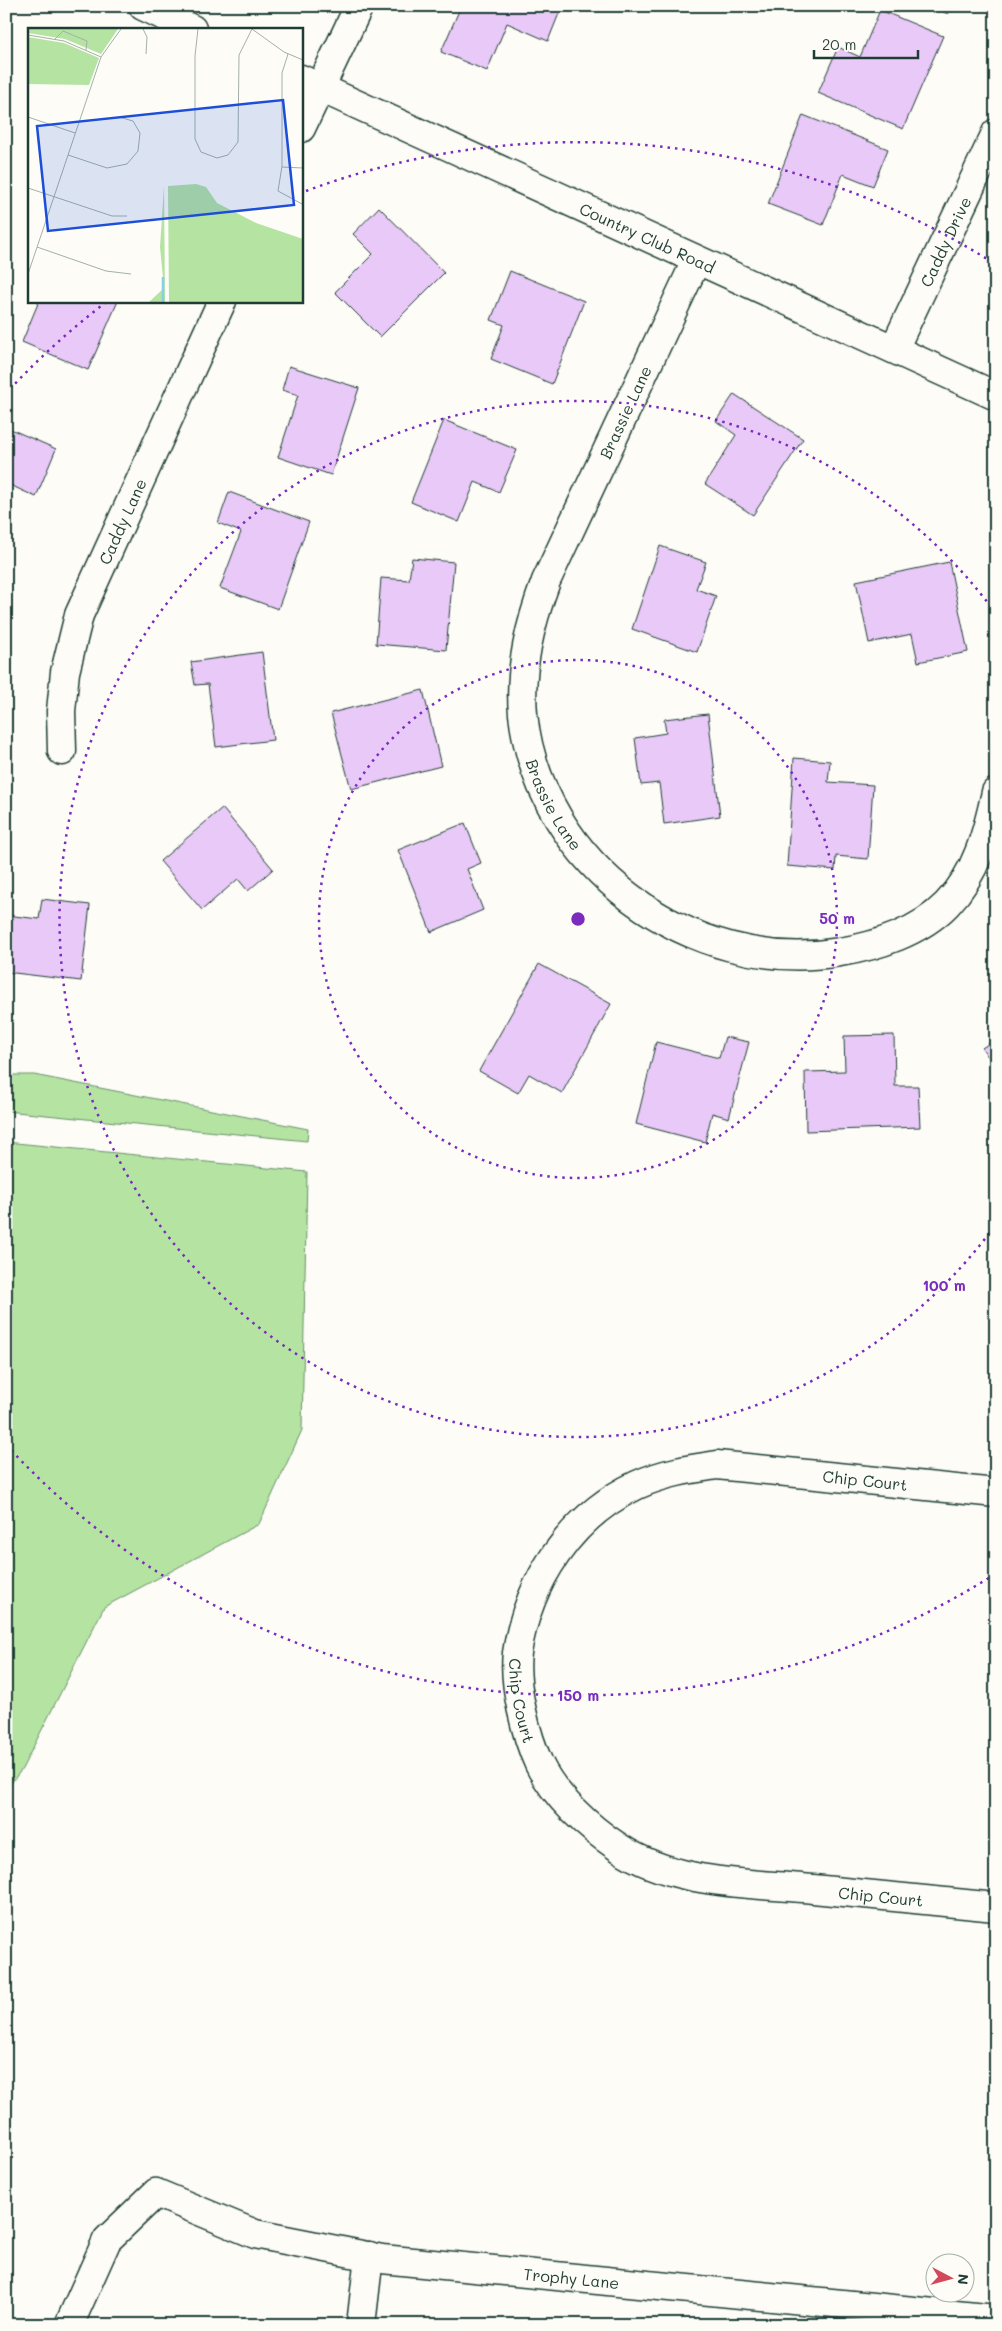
<svg xmlns="http://www.w3.org/2000/svg" width="1002" height="2331" font-family="Mali,sans-serif">
<style>
.green{fill:#b4e3a2;stroke:#6a906b}
.building{fill:#e8c9f7;stroke:#1f3d34}
.lines{fill:none;stroke-linecap:round;stroke-linejoin:round}
.minor-casing{stroke:#1f3d34;stroke-width:31}
.minor{stroke:#fdfcf7;stroke-width:28}
.ring{fill:none;stroke:#7b2cbf;stroke-width:2.5;stroke-dasharray:2.5 5}
.labels{text-anchor:middle;dominant-baseline:central;stroke-width:4;stroke-linejoin:round;paint-order:stroke}
.street-label{font-size:16px;fill:#1f3d34;stroke:#fdfcf7}
.inset-river{fill:none;stroke:#85d0e4;stroke-width:2.5}
.inset-road{fill:none;stroke:#a4b0a9;stroke-width:1}
.view{fill:#1d4ed8;fill-opacity:0.15;stroke:#1d4ed8;stroke-width:2.5}
.inset-edge{fill:none;stroke:#1f3d34;stroke-width:2.5}
.centre{fill:#7b2cbf;stroke:#fdfcf7;stroke-width:2.5}
.ring-label{font-size:15px;text-anchor:middle;font-weight:bold;fill:#7b2cbf;stroke:#fdfcf7;stroke-width:4;stroke-linejoin:round;paint-order:stroke}
</style>
<rect width="100%" height="100%" fill="#fdfcf7"/>
<filter id="ink" filterUnits="userSpaceOnUse"><feTurbulence type="fractalNoise" baseFrequency=".02" numOctaves="2"/><feDisplacementMap in="SourceGraphic" scale="10" xChannelSelector="R" yChannelSelector="G"/><feConvolveMatrix kernelMatrix="1 2 1 2 8 2 1 2 1" color-interpolation-filters="sRGB"/></filter>
<g filter="url(#ink)">
<!-- green -->
<path class="green" d="M6 1075H34L308 1129 307 1141 6 1111Z
M6 1142 307 1172 302 1430 259 1524 104 1607 22 1769 6 1790Z"/>
<!-- building -->
<path class="building" d="M461 6H562L548 41 507 23 487 71 441 52Z
M931 6H952L948 14Z
M880 10 943 36 903 129 818 93 838 47 860 57Z
M803 115 888 149 873 186 843 174 823 225 768 204Z
M379 207 444 273 380 337 335 292 373 254 353 234Z
M510 271 584 301 552 384 491 359 504 325 491 320Z
M39 301H118L88 370 22 342Z
M289 366 359 388 331 475 278 457 298 395 282 390Z
M734 394 803 439 753 515 705 484 736 435 716 421Z
M444 420 517 450 499 492 475 482 459 522 411 502Z
M6 427 56 449 36 497 8 484 6 487Z
M229 492 309 522 278 609 220 588 241 532 218 523Z
M660 546 706 562 696 589 716 596 697 652 632 629Z
M412 558 454 562 446 650 376 644 381 578 409 580Z
M949 562 968 652 918 662 912 634 869 643 856 581Z
M262 652 273 740 216 747 208 684 195 685 191 662Z
M423 690 441 766 351 789 331 713Z
M708 714 720 816 664 824 659 783 641 785 635 738 666 733 664 719Z
M794 758 830 761 828 782 873 785 868 859 836 856 835 870 787 866Z
M222 808 273 869 248 891 238 879 202 910 160 861Z
M465 823 481 863 467 869 483 910 431 932 398 850Z
M42 899 90 905 81 981 6 972V915L39 919Z
M539 964 611 1004 562 1093 529 1074 518 1093 479 1071Z
M894 1035 895 1086H918L920 1127 806 1131 805 1072 845 1071 844 1036Z
M725 1037 749 1042 729 1118 712 1113 705 1142 636 1124 656 1042 719 1058Z
M996 1039V1068L982 1048Z"/>
<g class="lines">
<!-- minor casing -->
<g class="minor-casing">
<g id="minor">
<path d="M143 6 192 29"/>
<path id="s1" d="M301 79 996 396"/>
<path d="M301 128 359 6"/>
<path id="s2" d="M696 261 546 581C530 624 519 668 523 714 539 865 692 977 840 952 877 946 920 932 947 904 977 873 987 833 996 792"/>
<path id="s3" d="M894 349 996 133"/>
<path id="s4" d="M62 751 61 711 65 672 79 615 222 301"/>
<path id="s5" d="M996 1493 717 1465C690 1469 663 1473 637 1485 571 1516 528 1581 517 1653 513 1684 526 1736 539 1764 555 1797 588 1827 618 1847 674 1885 749 1883 813 1889 874 1895 935 1901 996 1907"/>
<path id="s6" d="M69 2325 107 2240 156 2193 255 2234 382 2259 996 2319"/>
<path d="M361 2325 369 2256"/>
</g>
</g>
<!-- minor -->
<use href="#minor" class="minor"/>
</g>
</g>
<!-- distance rings -->
<g class="ring">
<circle cx="578" cy="919" r="259"/>
<path d="M994 1227A518 518 0 1 1 994 611"/>
<path d="M995 1574A777 777 0 0 1 10 1449M10 389A777 777 0 0 1 105 303M306 191A777 777 0 0 1 995 264"/>
</g>
<g class="labels">
<!-- street labels -->
<g class="street-label">
<text stroke="none"><textPath href="#s1" startOffset="381">Country Club Road</textPath></text>
<text stroke="none"><textPath href="#s3" startOffset="119">Caddy Drive</textPath></text>
<text transform="translate(625 412) rotate(-65)">Brassie Lane</text>
<text stroke="none"><textPath href="#s4" startOffset="241">Caddy Lane</textPath></text>
<text stroke="none"><textPath href="#s2" startOffset="586">Brassie Lane</textPath></text>
<text transform="translate(865 1480) rotate(6)">Chip Court</text>
<text stroke="none"><textPath href="#s5" startOffset="626">Chip Court</textPath></text>
<text stroke="none"><textPath href="#s5" startOffset="1078">Chip Court</textPath></text>
<text stroke="none"><textPath href="#s6" startOffset="588">Trophy Lane</textPath></text>
</g>
</g>
<!-- overview -->
<g transform="translate(28 28)">
<rect width="275" height="275" fill="#fdfcf7"/>
<path d="M0 1H90L73 26 37 11 0 5ZM0 9 36 15 71 30 61 57 0 56ZM168 156 178 159 189 175 228 195 275 211V274H141L140 158ZM136 158 137 274H121L136 260 132 219Z" fill="#b4e3a2"/>
<path class="inset-river" d="M135 249V274"/>
<path class="inset-road" d="M115 1 119 9 118 26M170 1 167 28V111L173 124 189 130 200 127 210 114 211 27 224 1M224 1 256 24 275 32M0 7 36 13 73 29M27 11 35 3 59 13 58 22M260 26 254 45V138L250 163 274 176M0 89 47 105M40 127 79 140 99 136 110 123 112 105 105 93 91 89M254 139 275 140M0 160 84 188H99M9 219 78 243 103 246M0 246 73 29 93 1"/>
<path class="view" d="M255 72 266 177 20 203 9 98Z"/>
<rect width="275" height="275" class="inset-edge"/>
</g>
<circle cx="578" cy="919" r="8" class="centre"/>
<g class="ring-label">
<text x="837" y="924">50 m</text>
<text x="944" y="1291">100 m</text>
<text x="578" y="1701">150 m</text>
</g>
<!-- margin -->
<rect width="1002" height="2331" fill="none" stroke="#fdfcf7" stroke-width="25"/>
<rect x="12" y="12" width="977" height="2306" fill="none" stroke="#1f3d34" stroke-width="2" filter="url(#ink)"/>
<!-- north arrow -->
<g transform="translate(950 2278) rotate(96)"><circle r="24" fill="#fdfcf7" stroke="#a4b0a9"/>
<path d="M0-4L9 19L0 12L-9 19Z" fill="#d1495b"/>
<text y="-8" font-size="14" font-weight="bold" text-anchor="middle" fill="#1f3d34">N</text>
</g>
<!-- scale -->
<path d="M814 50v8h104v-8" fill="none" stroke="#1f3d34" stroke-width="2.5"/>
<text x="822" y="50" font-size="15" fill="#1f3d34" stroke="#fdfcf7" stroke-width="4" paint-order="stroke">20 m</text>
</svg>
